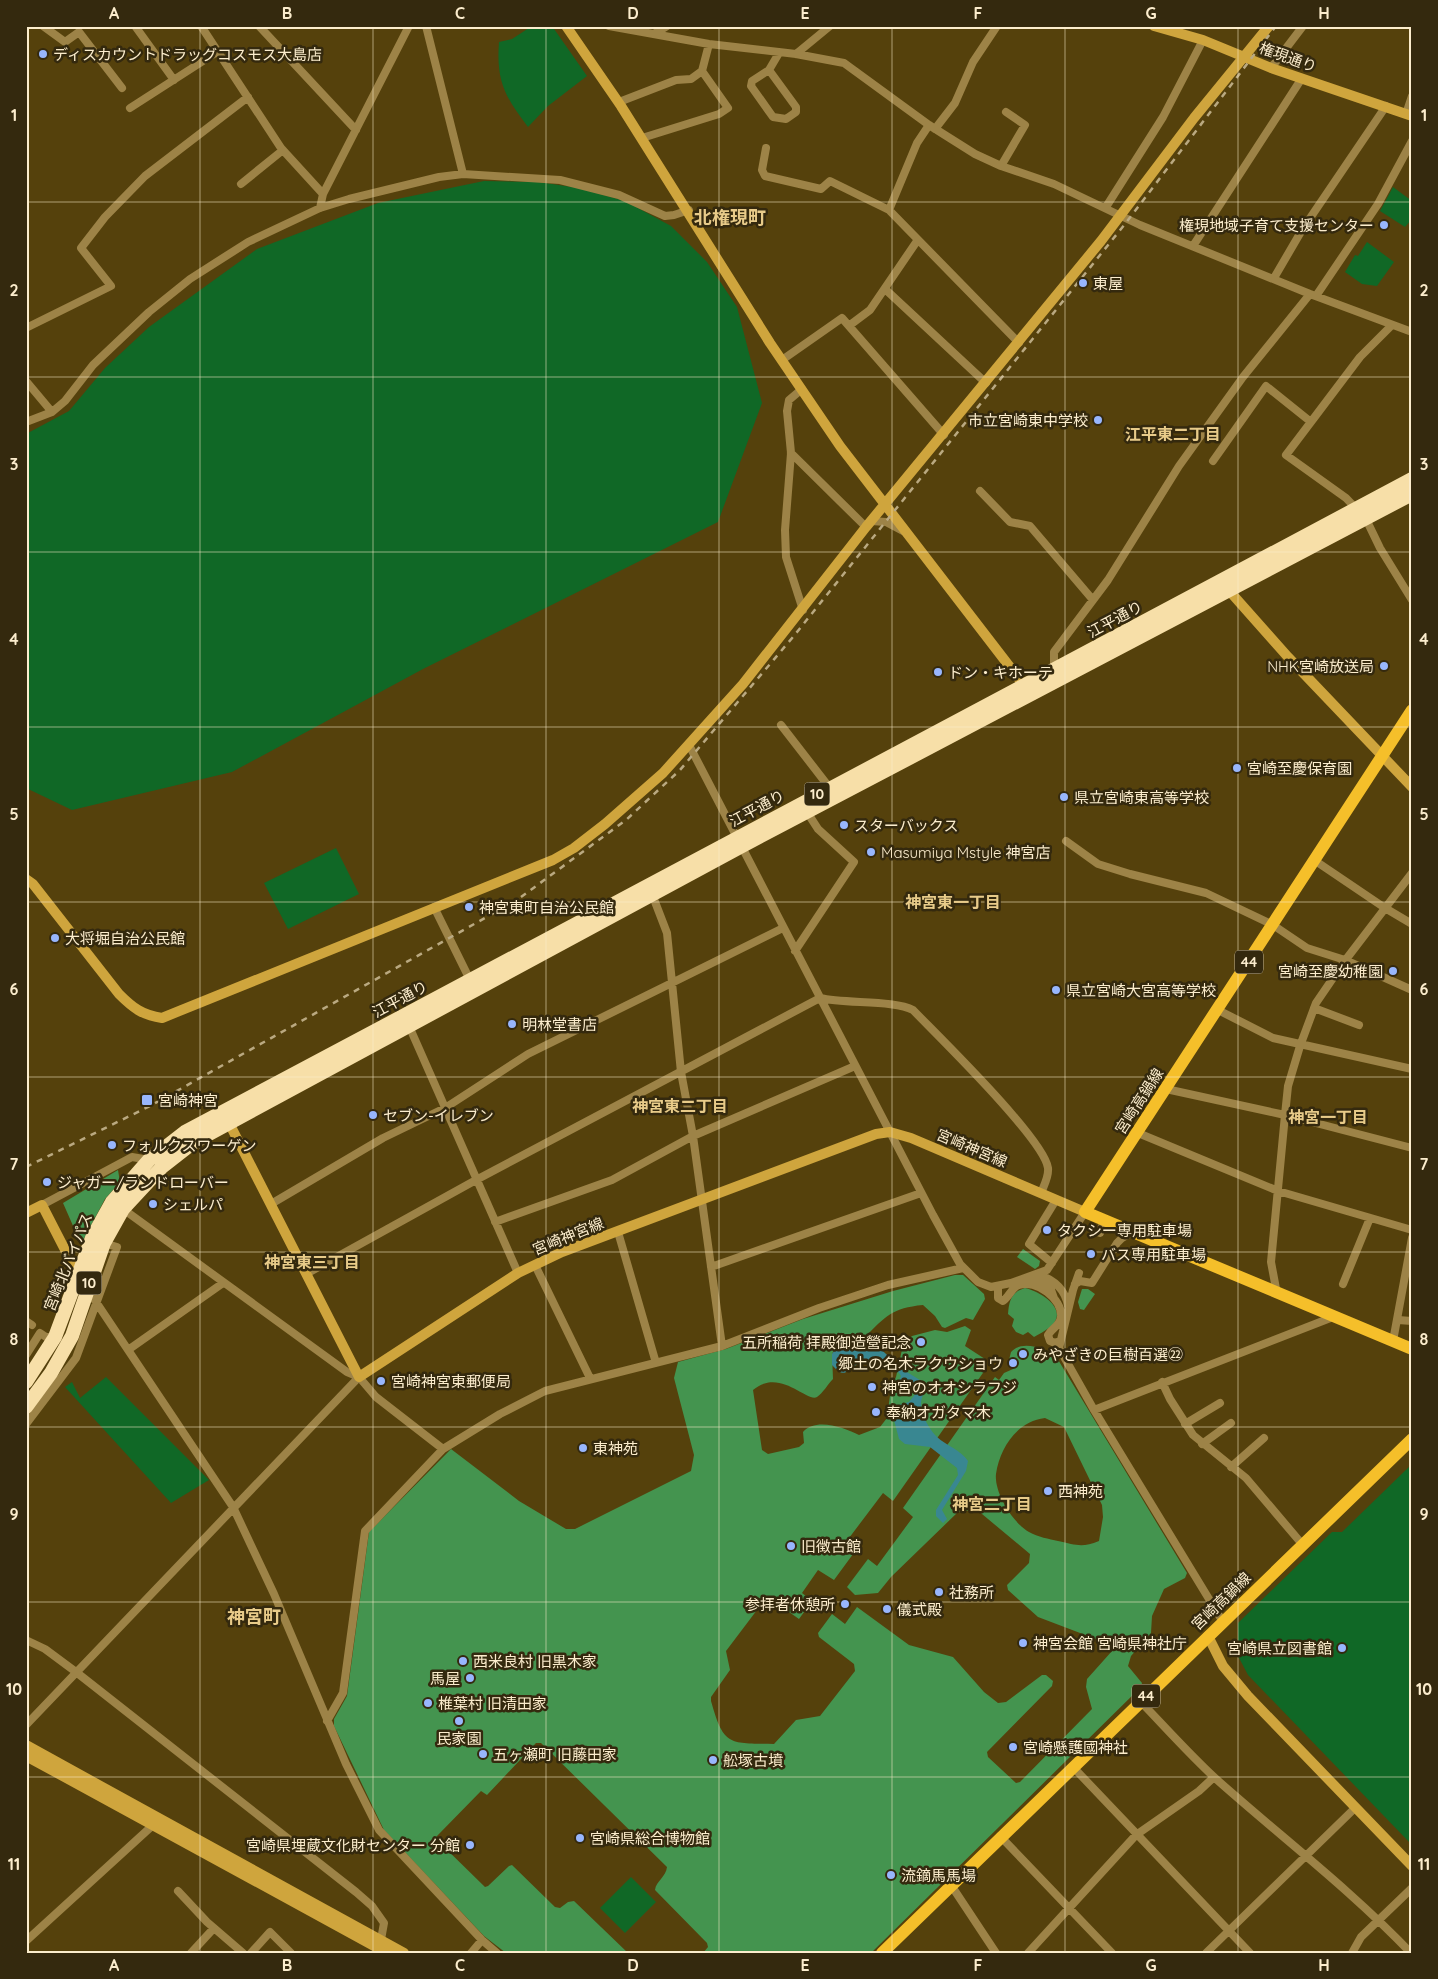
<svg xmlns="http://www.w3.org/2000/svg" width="1438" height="1979" font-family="Quicksand,'Noto Sans JP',sans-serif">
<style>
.green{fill:#106826}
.forest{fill:#44944f;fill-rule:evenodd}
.water{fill:#398791}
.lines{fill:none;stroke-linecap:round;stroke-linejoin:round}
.street{stroke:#9d8347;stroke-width:8}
.secondary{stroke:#cfa53d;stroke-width:10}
.primary{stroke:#f5bf2a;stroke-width:12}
.highway{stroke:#f7dfa8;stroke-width:14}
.rail{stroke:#baa981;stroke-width:2.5;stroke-dasharray:6 6;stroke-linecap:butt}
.grid{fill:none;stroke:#fcedcd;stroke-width:1;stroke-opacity:0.55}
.poi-dot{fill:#98b6fd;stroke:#34290e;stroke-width:2}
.labels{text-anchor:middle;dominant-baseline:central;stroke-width:5;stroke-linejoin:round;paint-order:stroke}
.shield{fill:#34290e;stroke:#c0b294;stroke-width:1}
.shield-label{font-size:14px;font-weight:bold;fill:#fcedcd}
.poi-label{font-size:15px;fill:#fcedcd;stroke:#34290e;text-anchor:start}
.street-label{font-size:15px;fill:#fcedcd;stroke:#34290e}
.neighbourhood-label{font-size:16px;font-weight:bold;fill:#e8cb89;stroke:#34290e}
.quarter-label{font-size:18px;font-weight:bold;fill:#e8cb89;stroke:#34290e}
.neatline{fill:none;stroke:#fcedcd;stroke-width:2}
.grid-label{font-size:16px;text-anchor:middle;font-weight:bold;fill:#fcedcd}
</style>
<rect width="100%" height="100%" fill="#55410c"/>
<!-- green -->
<path class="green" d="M532 26H552L587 76 548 106 528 127C505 97 496 81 499 42L512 39Z
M484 181 539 182 578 188 625 201 671 226 707 262 737 307 762 403 718 522 423 669 232 772 72 810 26 788V434L69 411 105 368 149 327 257 249 378 203Z
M1393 187 1412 201V219L1405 227 1380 211Z
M1367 242 1394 262 1377 286 1362 284 1345 272 1355 255 1358 256Z
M336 848 359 894 288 929 264 883Z
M106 1377 209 1480 171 1503 65 1387 72 1382 80 1398Z
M1412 1464V1845L1248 1675 1238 1656V1623L1332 1532H1342Z
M631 1877 656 1902 625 1933 600 1908Z"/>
<!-- forest -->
<path class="forest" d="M118 1170 120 1182 105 1199 81 1244 63 1203Z
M1023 1249 1040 1261 1039 1266 1035 1269 1017 1257Z
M955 1275H963L984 1294 985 1299 973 1320 966 1318 945 1328 942 1327 935 1316 923 1305C892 1308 886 1316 865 1337 828 1341 832 1346 833 1379 828 1384 823 1393 817 1397 807 1403 780 1367 753 1390L762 1450 768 1454 799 1447 804 1443 803 1432C816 1417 845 1428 859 1435L880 1427 887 1418 891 1388 896 1377 903 1345 912 1336 935 1330 947 1332 965 1326 971 1330 965 1346 985 1359 980 1366 985 1370 893 1501 883 1493 846 1542 856 1550 834 1580 818 1570 802 1593 812 1601 799 1619 769 1598H766L726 1651 730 1670 711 1697V1701C724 1747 729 1743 774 1744L796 1720 820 1716 855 1671 854 1664 819 1637 818 1633 832 1614 845 1624 857 1607 909 1645 953 1657 984 1692 998 1703 1006 1702 1042 1675H1046L1053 1681 1052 1686 987 1752 988 1757 1016 1783 1020 1782 1092 1709 1086 1687 1087 1679 1112 1651 1109 1644 1038 1617 1008 1590 1007 1585 1029 1563 1030 1554 976 1509 958 1512 891 1577 878 1593 855 1595 847 1587 868 1559 877 1566 913 1517 903 1508 995 1377 999 1380 1004 1373 1013 1369 1009 1360 1011 1352C1023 1339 1046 1349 1057 1358L1187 1573 1185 1578 1164 1589 1152 1616 1151 1633 1131 1656 1128 1666 1142 1683 1141 1687 871 1953H703L708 1947 707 1943 655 1890C656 1881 666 1877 667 1867L541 1743H536L487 1795 481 1791 437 1836V1840L485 1887 488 1886 509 1866 512 1865 555 1907 560 1908 568 1902 574 1901 628 1953H506L484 1936 384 1830 334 1726V1719L347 1696 369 1532 451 1449 519 1501 566 1529H575L691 1471 694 1455 674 1378 678 1362 726 1349 803 1319 893 1291ZM1045 1418 1064 1427 1102 1505 1103 1517 1099 1541C1082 1548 1076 1545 1058 1541 1049 1539 1038 1537 1029 1532 1013 1523 994 1493 996 1474 1000 1447 1018 1421 1045 1418Z
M1025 1288C1038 1291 1066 1306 1054 1323 1049 1329 1041 1333 1034 1337L1028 1332 1023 1335 1016 1332 1012 1326 1014 1319 1008 1314C1009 1301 1011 1292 1025 1288Z
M1082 1289H1088L1095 1294 1084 1310 1080 1309 1078 1302Z"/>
<!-- water -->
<path class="water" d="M869 1338 902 1369 928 1385 929 1389C912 1399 926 1426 937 1437 947 1446 961 1450 968 1461L966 1471 942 1510 947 1519 943 1523 936 1516V1510L958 1475 957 1468 930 1447 905 1444 899 1439 894 1420 895 1406 909 1402 921 1387 901 1396 895 1390 901 1376C893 1362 873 1358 858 1364 845 1370 846 1380 832 1365V1354L841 1341Z"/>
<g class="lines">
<!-- street -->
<path class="street" d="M43 26 65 42 79 32 122 88
M135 26 174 80
M201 26 281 148 323 194
M259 26 356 130
M426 26 463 174
M609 26 709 44 796 54 844 63 929 125 975 154 1001 166 1054 184 1140 225 1310 294 1412 332
M654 34 667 26
M796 54 830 26
M1271 68 1303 26
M769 70 796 107V112L786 119 773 117 751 86 752 81 769 70 779 53
M619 102 676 80 691 79 702 71
M130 108 217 52
M1406 114 1412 96
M935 129 955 103 973 62 997 26
M642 138 719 114 728 108 702 71 709 44
M766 148 762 170 765 176 821 189 830 181 889 210 1019 343
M1001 166 1025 125 1006 112
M241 184 283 150
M1106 207 1163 117 1203 40
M320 208 323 194 409 26
M889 210 917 143 929 125
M1193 246 1302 78
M1274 278 1302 230 1386 106
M885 289 986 383
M1316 296 1378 204 1412 141
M850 325 870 310 917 241
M1392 325 1360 357 1286 455 1346 498 1366 519 1380 548 1412 600
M26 328 111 286 81 248 105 217 145 176 248 97
M782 360 842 318 944 435
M26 381 52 412
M802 389 789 400 787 411 791 453 785 530 786 557 803 610
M26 422 52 412 65 401 93 365 149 312 190 279 248 242 320 208 349 199 439 177 463 174 560 180 619 195 665 216 674 215 689 210
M791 453 866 527
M1213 461 1266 386 1311 422
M980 491 1010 522 1030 526 1093 600
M871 521 886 522 903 531
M1054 669V652L1108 580 1179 466 1243 377 1310 294
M781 725 829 787
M689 745 933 1215 960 1264 978 1282 991 1287 1011 1283 1047 1270 1085 1212
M1066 841 1098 864 1130 874 1206 893 1273 925 1307 948 1345 960 1412 990
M1314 860 1385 908 1412 924
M652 894 667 933 681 1072 693 1136 722 1346
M434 907 471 982
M795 951 854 862 818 829 807 812
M1314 1008 1359 1025
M1218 1010 1273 1038 1412 1069
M409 1026 518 1273
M1166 1089 1285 1115 1412 1148
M1138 1133 1278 1191 1412 1230
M271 1204 383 1138 445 1108 528 1054 783 928
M42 1205 132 1157 149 1160
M123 1209 347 1372 359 1377 376 1397 443 1449
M495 1222 612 1180 693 1136 855 1066
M618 1232 656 1363
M1100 1233 1104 1220
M1052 1263 1029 1244 1056 1200
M535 1265 590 1378
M711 1267 921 1193
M1079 1273 1073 1290 1059 1348 1094 1410 1223 1622
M306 1274 476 1180 820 998C844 1004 895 1000 913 1010 938 1036 1044 1139 1048 1168 1049 1177 1044 1185 1041 1193
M1037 1274C1053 1279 1065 1288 1068 1306
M1027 1282 1041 1279 1049 1284 1054 1298
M1075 1284 1080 1281 1092 1283 1117 1243 1122 1238 1132 1232
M1343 1284 1370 1218
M998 1286V1298L1003 1301C1009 1297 1012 1287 1019 1285 1036 1279 1063 1299 1061 1317 1060 1326 1052 1328 1048 1335L1050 1341 1055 1343 1060 1341
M88 1290 233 1507 274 1594 346 1764 379 1830 482 1940 497 1953
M1277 1294 1271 1262 1285 1115 1288 1086 1300 1046 1316 1003 1344 962 1412 873
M1398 1320 1412 1321
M26 1321 32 1325
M1393 1341 1412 1238
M128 1350 223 1283
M26 1355 40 1333 46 1337H55
M1162 1382 1170 1399 1193 1435 1246 1478 1302 1544
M1094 1410 1333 1317
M26 1424 76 1358 117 1247 104 1243
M1185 1424 1220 1403
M1202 1444 1231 1423
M1231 1467 1264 1438
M26 1640 45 1649 76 1672 356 1892 372 1906 384 1923 380 1945
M1140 1701C1165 1727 1189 1754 1215 1778 1280 1836 1350 1889 1411 1953
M327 1721 343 1693 365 1531 443 1449 500 1414 545 1391 722 1346 819 1308 888 1285 963 1268
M26 1725 359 1377
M1073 1767 1250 1953
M1000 1836 1112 1953
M951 1885 996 1953
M178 1891 207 1922 243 1953
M26 1941 152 1826
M191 1953 214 1928
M251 1953 270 1932 291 1953
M471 1953 482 1940
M1028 1953 1136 1835 1199 1791 1214 1777
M1206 1953 1355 1808
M1352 1953 1361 1937 1412 1888"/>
<!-- secondary -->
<path class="secondary" d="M566 26 621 106 770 343 840 446 1023 684 1026 691
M1154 26 1203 40 1271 68 1412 116
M1225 586 1288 657 1412 787
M26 879 33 884 119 994C133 1008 142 1015 162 1018L553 860 574 848 605 824 663 773 743 684 866 527 1101 241 1194 118 1269 26
M226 1117 359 1377 518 1273 562 1252 876 1134 890 1132 911 1138 1085 1212
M26 1213 42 1205 79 1277
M1208 1636 1223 1666 1248 1696 1412 1866
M26 1745 404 1953
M26 1756 387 1953"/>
<!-- primary -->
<path class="primary" d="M1412 710 1085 1212 1412 1349
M882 1953 1412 1439"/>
<!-- highway -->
<path class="highway" d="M26 1382 55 1337 92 1238 112 1202 149 1160 185 1132 1412 479
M26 1407 51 1373 72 1336 104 1243 123 1209 162 1167 194 1142 740 847 1412 494"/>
<!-- rail -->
<path class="rail" d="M26 1167 150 1106 517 900 626 820 680 770 793 637 1125 224 1276 26"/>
</g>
<!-- grid -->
<path class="grid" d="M200 26V1953M373 26V1953M546 26V1953M719 26V1953M892 26V1953M1065 26V1953M1238 26V1953M26 202H1412M26 377H1412M26 552H1412M26 727H1412M26 902H1412M26 1077H1412M26 1252H1412M26 1427H1412M26 1602H1412M26 1777H1412"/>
<!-- markers -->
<g class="poi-dot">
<circle cx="43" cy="54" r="5"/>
<circle cx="1384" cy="225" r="5"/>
<circle cx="1083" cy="283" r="5"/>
<circle cx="1098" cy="420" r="5"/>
<circle cx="1384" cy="666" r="5"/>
<circle cx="938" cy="672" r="5"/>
<circle cx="1237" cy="768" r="5"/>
<circle cx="1064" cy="797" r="5"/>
<circle cx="844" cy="825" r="5"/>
<circle cx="871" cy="852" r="5"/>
<circle cx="469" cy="907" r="5"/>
<circle cx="55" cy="938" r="5"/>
<circle cx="1393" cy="971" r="5"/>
<circle cx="1056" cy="990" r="5"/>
<circle cx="512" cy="1024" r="5"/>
<rect x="141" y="1094" width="12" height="12" rx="2.5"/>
<circle cx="373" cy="1115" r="5"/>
<circle cx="112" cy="1145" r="5"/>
<circle cx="47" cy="1182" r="5"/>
<circle cx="153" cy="1204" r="5"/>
<circle cx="1047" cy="1230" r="5"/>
<circle cx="1091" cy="1254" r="5"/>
<circle cx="921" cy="1342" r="5"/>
<circle cx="1023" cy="1354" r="5"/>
<circle cx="1013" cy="1363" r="5"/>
<circle cx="381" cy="1381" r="5"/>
<circle cx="872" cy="1387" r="5"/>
<circle cx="876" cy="1412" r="5"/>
<circle cx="583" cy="1448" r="5"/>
<circle cx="1048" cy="1491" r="5"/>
<circle cx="791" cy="1546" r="5"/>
<circle cx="939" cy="1592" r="5"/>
<circle cx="845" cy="1604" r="5"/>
<circle cx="887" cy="1609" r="5"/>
<circle cx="1023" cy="1643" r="5"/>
<circle cx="1342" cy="1648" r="5"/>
<circle cx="463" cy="1661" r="5"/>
<circle cx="470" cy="1678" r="5"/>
<circle cx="428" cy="1703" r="5"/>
<circle cx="459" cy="1721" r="5"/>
<circle cx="1013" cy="1747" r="5"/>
<circle cx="483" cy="1754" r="5"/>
<circle cx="713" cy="1760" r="5"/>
<circle cx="580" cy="1838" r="5"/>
<circle cx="470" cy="1845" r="5"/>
<circle cx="891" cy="1875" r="5"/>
</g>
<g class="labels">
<!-- shield labels -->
<g class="shield">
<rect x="804.5" y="782.5" width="25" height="23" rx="4"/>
<rect x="1235" y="950.5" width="28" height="23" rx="4"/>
<rect x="76.5" y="1271.5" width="25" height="23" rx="4"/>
<rect x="1132" y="1684.5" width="28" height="23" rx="4"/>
</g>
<g class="shield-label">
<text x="817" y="794">10</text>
<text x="1249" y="962">44</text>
<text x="89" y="1283">10</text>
<text x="1146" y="1696">44</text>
</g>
<!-- poi labels -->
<g class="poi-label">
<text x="53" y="54">ディスカウントドラッグコスモス大島店</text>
<text x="1374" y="225" text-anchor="end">権現地域子育て支援センター</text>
<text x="1093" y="283">東屋</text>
<text x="1088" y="420" text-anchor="end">市立宮崎東中学校</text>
<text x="1374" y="666" text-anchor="end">NHK宮崎放送局</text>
<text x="948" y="672">ドン・キホーテ</text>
<text x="1247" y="768">宮崎至慶保育園</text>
<text x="1074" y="797">県立宮崎東高等学校</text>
<text x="854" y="825">スターバックス</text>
<text x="881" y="852">Masumiya Mstyle 神宮店</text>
<text x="479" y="907">神宮東町自治公民館</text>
<text x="65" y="938">大将堀自治公民館</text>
<text x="1383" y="971" text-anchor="end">宮崎至慶幼稚園</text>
<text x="1066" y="990">県立宮崎大宮高等学校</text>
<text x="522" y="1024">明林堂書店</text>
<text x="158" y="1100">宮崎神宮</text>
<text x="383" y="1115">セブン-イレブン</text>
<text x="122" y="1145">フォルクスワーゲン</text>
<text x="57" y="1182">ジャガー/ランドローバー</text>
<text x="163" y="1204">シェルパ</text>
<text x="1057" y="1230">タクシー専用駐車場</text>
<text x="1101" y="1254">バス専用駐車場</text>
<text x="911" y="1342" text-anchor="end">五所稲荷 拝殿御造營記念</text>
<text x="1033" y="1354">みやざきの巨樹百選㉒</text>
<text x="1003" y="1363" text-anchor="end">郷土の名木ラクウショウ</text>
<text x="391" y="1381">宮崎神宮東郵便局</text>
<text x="882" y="1387">神宮のオオシラフジ</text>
<text x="886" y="1412">奉納オガタマ木</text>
<text x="593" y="1448">東神苑</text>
<text x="1058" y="1491">西神苑</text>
<text x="801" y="1546">旧徴古館</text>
<text x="949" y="1592">社務所</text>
<text x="835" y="1604" text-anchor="end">参拝者休憩所</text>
<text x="897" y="1609">儀式殿</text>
<text x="1033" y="1643">神宮会館 宮崎県神社庁</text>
<text x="1332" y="1648" text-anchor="end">宮崎県立図書館</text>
<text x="473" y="1661">西米良村 旧黒木家</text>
<text x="460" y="1678" text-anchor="end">馬屋</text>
<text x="438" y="1703">椎葉村 旧清田家</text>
<text x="459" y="1738" text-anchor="middle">民家園</text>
<text x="1023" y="1747">宮崎懸護國神社</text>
<text x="493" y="1754">五ヶ瀬町 旧藤田家</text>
<text x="723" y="1760">舩塚古墳</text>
<text x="590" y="1838">宮崎県総合博物館</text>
<text x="460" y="1845" text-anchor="end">宮崎県埋蔵文化財センター 分館</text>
<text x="901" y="1875">流鏑馬馬場</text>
</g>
<!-- street labels -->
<g class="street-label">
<text transform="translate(1288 57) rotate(20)">権現通り</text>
<text transform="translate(1115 619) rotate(-28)">江平通り</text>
<text transform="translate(757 808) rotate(-28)">江平通り</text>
<text transform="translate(400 999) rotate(-28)">江平通り</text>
<text transform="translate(1139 1101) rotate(-57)">宮崎高鍋線</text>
<text transform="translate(972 1148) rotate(23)">宮崎神宮線</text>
<text transform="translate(568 1236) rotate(-22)">宮崎神宮線</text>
<text transform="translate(68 1262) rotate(-68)">宮崎北バイパス</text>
<text transform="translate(1221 1601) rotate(-44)">宮崎高鍋線</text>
</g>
<!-- neighbourhood labels -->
<g class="neighbourhood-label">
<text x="1173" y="434">江平東二丁目</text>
<text x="953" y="902">神宮東一丁目</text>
<text x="680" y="1106">神宮東二丁目</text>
<text x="1328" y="1117">神宮一丁目</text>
<text x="312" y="1262">神宮東三丁目</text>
<text x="992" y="1504">神宮二丁目</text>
</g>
<!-- quarter labels -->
<g class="quarter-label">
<text x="730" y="217">北権現町</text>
<text x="254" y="1616">神宮町</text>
</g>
</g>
<!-- border -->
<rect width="1438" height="1979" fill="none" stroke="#34290e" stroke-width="55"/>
<rect x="28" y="28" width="1382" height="1924" class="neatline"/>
<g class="grid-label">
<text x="114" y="19">A</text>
<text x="287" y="19">B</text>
<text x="460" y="19">C</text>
<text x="633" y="19">D</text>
<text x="805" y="19">E</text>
<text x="978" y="19">F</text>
<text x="1151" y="19">G</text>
<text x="1324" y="19">H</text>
<text x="14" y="121">1</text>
<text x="1424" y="121">1</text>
<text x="14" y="296">2</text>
<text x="1424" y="296">2</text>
<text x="14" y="470">3</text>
<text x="1424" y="470">3</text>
<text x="14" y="645">4</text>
<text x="1424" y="645">4</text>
<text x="14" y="820">5</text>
<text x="1424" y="820">5</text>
<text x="14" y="995">6</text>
<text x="1424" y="995">6</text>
<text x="14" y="1170">7</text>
<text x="1424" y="1170">7</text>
<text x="14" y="1345">8</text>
<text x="1424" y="1345">8</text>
<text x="14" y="1520">9</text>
<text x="1424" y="1520">9</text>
<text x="14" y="1695">10</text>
<text x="1424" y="1695">10</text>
<text x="14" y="1870">11</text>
<text x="1424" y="1870">11</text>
<text x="114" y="1971">A</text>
<text x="287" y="1971">B</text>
<text x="460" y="1971">C</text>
<text x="633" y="1971">D</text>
<text x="805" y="1971">E</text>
<text x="978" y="1971">F</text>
<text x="1151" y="1971">G</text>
<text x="1324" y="1971">H</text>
</g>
</svg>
